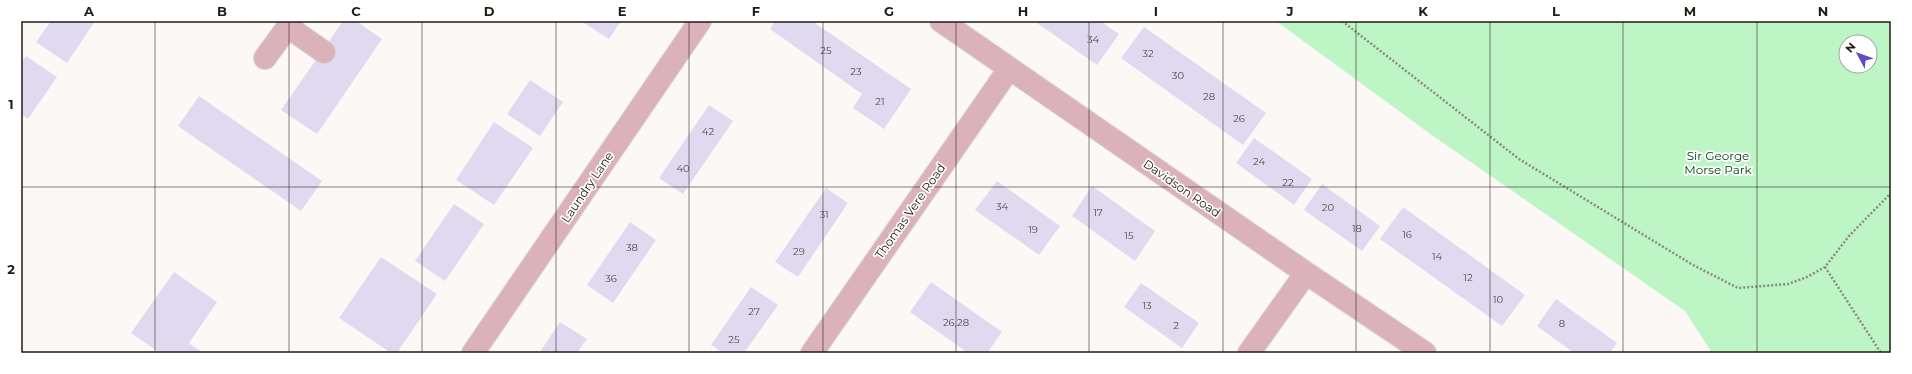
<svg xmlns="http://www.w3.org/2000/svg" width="1912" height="374" font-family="Montserrat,sans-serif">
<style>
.green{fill:#bdf6c4;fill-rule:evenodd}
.building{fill:#e0daf1}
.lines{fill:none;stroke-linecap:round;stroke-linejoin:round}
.minor-casing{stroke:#d9d5d1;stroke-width:24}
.path{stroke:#8e8984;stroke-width:2.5;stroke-dasharray:2 2;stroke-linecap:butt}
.minor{stroke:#dbb1ba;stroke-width:22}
.grid{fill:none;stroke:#211b14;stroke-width:1;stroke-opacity:0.55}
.labels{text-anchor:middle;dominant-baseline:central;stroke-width:3.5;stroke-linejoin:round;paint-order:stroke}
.number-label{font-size:10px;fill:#514b4b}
.park-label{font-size:12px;fill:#003711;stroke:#fff}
.street-label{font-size:12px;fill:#211b14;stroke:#fff}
.neatline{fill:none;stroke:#211b14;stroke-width:1.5}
.grid-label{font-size:13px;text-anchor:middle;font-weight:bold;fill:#211b14}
</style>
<rect width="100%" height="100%" fill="#fcf8f5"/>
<!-- green -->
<path class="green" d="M1276 21H1891V353H1712L1685 311 1429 133ZM1846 42H1870V66H1846Z"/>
<!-- building -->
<path class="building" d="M51 21H95L67 63 36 42Z
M343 21H356L382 39 317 134 281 110Z
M581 21H621L609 39Z
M775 21H812L911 89 884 129 853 108 862 94 770 29Z
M1034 21H1100L1119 34 1097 65Z
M1144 27 1266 113 1243 145 1121 58Z
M26 56 57 77 28 119 21 114V63Z
M530 80 563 102 540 136 507 114Z
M199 96 322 181 301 211 178 126Z
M709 105 733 121 683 194 659 178Z
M494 122 533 148 494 205 456 180Z
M1254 138 1312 179 1294 205 1236 163Z
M997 181 1060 226 1039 255 975 210Z
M1322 184 1380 226 1362 251 1304 210Z
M1092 186 1155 231 1135 261 1072 216Z
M826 188 848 203 798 277 775 262Z
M454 204 484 224 445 281 415 261Z
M1403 207 1525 295 1502 326 1380 239Z
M630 222 656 240 613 303 587 285Z
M381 257 437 294 397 353H391L339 318Z
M174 272 217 302 189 343 203 353H160L131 333Z
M931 282 1002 332 987 353H968L910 312Z
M1141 283 1199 323 1182 348 1124 307Z
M751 287 778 305 744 353H723L711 345Z
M1556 299 1617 343 1610 353H1574L1537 326Z
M560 322 587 339 577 353H539Z"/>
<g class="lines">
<!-- minor casing -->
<g class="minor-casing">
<path id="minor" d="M941 21 1306 273 1425 353
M288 27 324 52
M265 58 292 21
M473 353 700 21
M812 353 1009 69
M1249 353 1306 273"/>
</g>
<!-- path -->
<path class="path" d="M1342 21 1519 159 1693 265 1738 288 1788 284 1807 277 1825 267 1849 236 1891 193
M1825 267 1881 353"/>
<!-- minor -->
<use href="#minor" class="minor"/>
</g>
<!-- grid -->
<path class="grid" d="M155 21V353M289 21V353M422 21V353M556 21V353M689 21V353M823 21V353M956 21V353M1089 21V353M1223 21V353M1356 21V353M1490 21V353M1623 21V353M1757 21V353M21 187H1891"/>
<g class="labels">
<!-- number labels -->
<g class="number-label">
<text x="1093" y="39">34</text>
<text x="826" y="50">25</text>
<text x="1148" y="53">32</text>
<text x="856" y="71">23</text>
<text x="1178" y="75">30</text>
<text x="1209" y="96">28</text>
<text x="880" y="101">21</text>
<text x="1239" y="118">26</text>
<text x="708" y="131">42</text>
<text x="1259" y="161">24</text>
<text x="683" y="168">40</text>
<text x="1288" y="182">22</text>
<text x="1002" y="206">34</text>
<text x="1328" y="207">20</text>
<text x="1098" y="212">17</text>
<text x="824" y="214">31</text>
<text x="1357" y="228">18</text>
<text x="1033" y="229">19</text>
<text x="1407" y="234">16</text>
<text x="1129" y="235">15</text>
<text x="632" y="247">38</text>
<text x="799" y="251">29</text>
<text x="1437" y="256">14</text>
<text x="1468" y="277">12</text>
<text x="611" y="278">36</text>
<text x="1498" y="299">10</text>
<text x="1147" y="305">13</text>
<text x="754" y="311">27</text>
<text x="956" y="322">26,28</text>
<text x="1562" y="323">8</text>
<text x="1176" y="325">2</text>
<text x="734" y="339">25</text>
</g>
<!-- park labels -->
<g class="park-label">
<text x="1718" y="155">Sir George<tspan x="1718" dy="14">Morse Park</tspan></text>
</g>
<!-- street labels -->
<g class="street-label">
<text transform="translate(587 187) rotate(-56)">Laundry Lane</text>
<text transform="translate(1182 188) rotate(35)">Davidson Road</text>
<text transform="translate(910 211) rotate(-55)">Thomas Vere Road</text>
</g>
</g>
<!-- border -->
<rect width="1912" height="374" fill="none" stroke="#ffffff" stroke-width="44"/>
<!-- north arrow -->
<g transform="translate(1858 54) rotate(311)"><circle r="19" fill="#ffffff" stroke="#a6a4a1"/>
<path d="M0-3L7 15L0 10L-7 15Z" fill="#604cc5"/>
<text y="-6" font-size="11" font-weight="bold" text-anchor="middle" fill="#211b14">N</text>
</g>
<rect x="22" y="22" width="1868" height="330" class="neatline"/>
<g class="grid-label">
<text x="89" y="16">A</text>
<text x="222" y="16">B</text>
<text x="356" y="16">C</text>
<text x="489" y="16">D</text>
<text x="622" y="16">E</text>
<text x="756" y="16">F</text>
<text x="889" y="16">G</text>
<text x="1023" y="16">H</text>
<text x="1156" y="16">I</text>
<text x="1290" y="16">J</text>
<text x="1423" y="16">K</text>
<text x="1556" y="16">L</text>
<text x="1690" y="16">M</text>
<text x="1823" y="16">N</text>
<text x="11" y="109">1</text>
<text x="11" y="274">2</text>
</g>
</svg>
